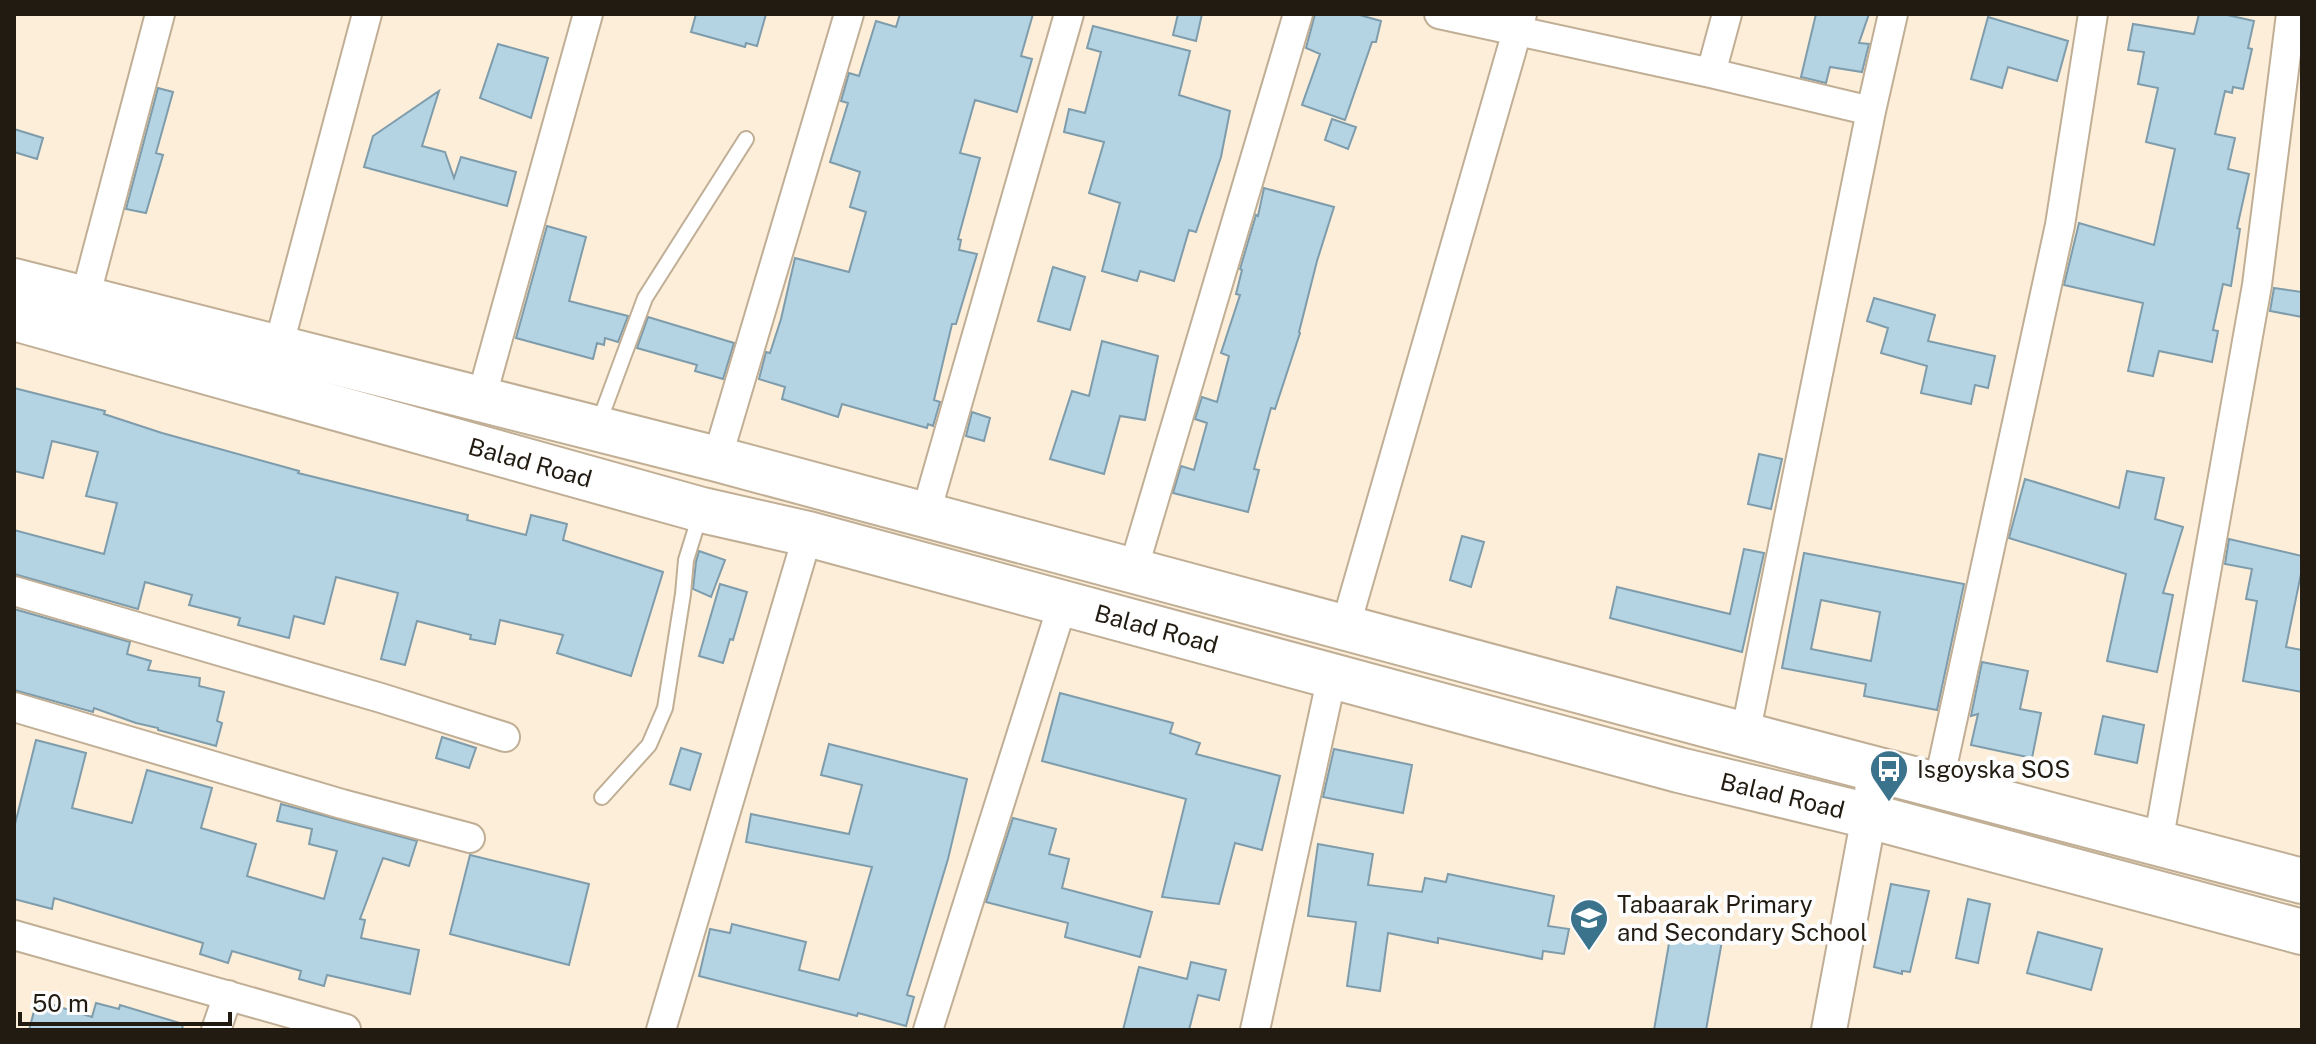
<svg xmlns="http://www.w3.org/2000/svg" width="2316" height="1044" font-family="'Public Sans',sans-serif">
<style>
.building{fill:#b4d3e3;stroke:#7e9cab;stroke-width:2;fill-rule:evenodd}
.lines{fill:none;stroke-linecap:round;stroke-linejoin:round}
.service-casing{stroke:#c0ae95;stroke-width:18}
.minor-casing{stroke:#c0ae95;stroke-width:32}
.tertiary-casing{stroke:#c0ae95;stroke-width:38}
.trunk-casing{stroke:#c0ae95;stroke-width:48}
.service{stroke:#fff;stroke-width:14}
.minor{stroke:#fff;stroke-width:28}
.tertiary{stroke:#fff;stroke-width:34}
.trunk{stroke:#fff;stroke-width:44}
.labels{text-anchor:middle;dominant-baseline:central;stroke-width:8;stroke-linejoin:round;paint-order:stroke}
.street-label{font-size:24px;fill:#221b12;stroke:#fdfdfd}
.poi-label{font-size:24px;fill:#221b12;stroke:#fdfdfd;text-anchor:start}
</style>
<rect width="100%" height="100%" fill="#fceed9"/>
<!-- building -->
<path class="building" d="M696 14H766L757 46 746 43 745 47 691 32Z
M900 14H1033L1021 56 1032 59 1017 112 975 100 960 153 980 158 958 239 961 240 959 250 977 254 956 324H952L934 400 940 402 933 426 928 424 927 428 842 404 838 417 782 399 785 387 759 379 766 352 770 353 781 319 795 258 849 272 866 212 850 207 860 172 830 162 848 103 841 101 849 73 859 76 876 21 896 27Z
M1178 14H1202L1196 41 1173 35Z
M1315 14H1356L1381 21 1376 42H1372L1345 120 1302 105 1320 54 1306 48Z
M1816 14H1869L1859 43 1869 44 1862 72 1830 67 1826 83 1801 77Z
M2199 14H2223L2254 21 2248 48 2252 49 2243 89 2233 87 2232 93 2225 91 2215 134 2235 138 2228 169 2249 174 2237 228 2240 229 2231 286 2223 284 2213 330 2218 331 2212 362 2159 351 2153 376 2128 371 2143 303 2064 285 2079 223 2154 245 2175 149 2146 142 2158 88 2138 84 2144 52 2128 50 2133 24 2194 34Z
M1988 17 2068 41 2057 81 2008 67 2002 88 1971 79Z
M1093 26 1190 51 1179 95 1230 111 1221 157 1196 232 1189 230 1174 281 1140 271 1137 281 1102 271 1120 203 1089 193 1104 142 1064 132 1069 109 1085 113 1101 52 1087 48Z
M498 44 548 58 531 118 480 98Z
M158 88 173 92 156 153 163 155 146 213 126 209Z
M439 91 422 146 445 152 454 178 461 157 516 172 507 206 364 167 373 136Z
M1332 119 1356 127 1348 149 1325 140Z
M14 129 43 138 37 159 14 152Z
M1264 188 1334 207 1317 261 1299 332 1300 333 1275 409 1271 408 1254 469 1259 470 1248 512 1173 493 1181 466 1194 470 1207 423 1195 419 1202 397 1217 402 1229 356 1221 353 1240 295 1236 294 1242 270 1240 269 1256 215 1258 216Z
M547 226 586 237 569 301 628 316 618 342 605 338 604 345 597 343 593 359 516 338Z
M1053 267 1085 277 1070 330 1038 321Z
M2274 288 2302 292V317L2270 311Z
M1874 298 1935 315 1928 341 1995 356 1988 388 1975 385 1971 404 1921 393 1927 366 1881 353 1888 328 1867 321Z
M648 317 734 343 723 379 695 371 697 365 637 348Z
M1102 341 1158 356 1145 420 1120 416 1104 474 1050 459 1072 391 1089 396Z
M14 388 105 411 104 414 162 433 299 471 298 473 468 515 467 520 526 535 531 515 567 524 563 540 663 572 631 676 557 653 563 635 500 620 495 644 470 639 471 635 417 621 405 665 381 659 398 593 336 577 324 624 294 616 289 638 238 625 240 618 189 605 192 595 145 582 138 609 14 574V530L104 554 117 503 86 496 98 452 52 441 43 478 14 471Z
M972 412 990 418 984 441 966 436Z
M1759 454 1782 459 1771 509 1748 504Z
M2127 471 2164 478 2155 519 2183 527 2163 593 2173 595 2157 672 2107 661 2126 574 2009 538 2025 479 2119 508Z
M1462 536 1484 542 1471 587 1450 580Z
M2229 539 2302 556V569L2286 647 2302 650V692L2243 681 2257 601 2246 599 2252 569 2225 564Z
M1744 549 1764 553 1742 652 1610 618 1617 587 1730 614Z
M699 551 725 560 711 597 693 589 696 562Z
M1804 553 1964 584 1937 710 1864 696 1866 684 1782 668ZM1821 600 1880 612 1871 661 1811 649Z
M720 584 747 592 733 640 730 639 723 663 699 656Z
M14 609 130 642 127 654 151 661 148 670 200 678 199 686 224 692 217 721 222 723 216 746 158 730V728L136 723 94 708 93 712 14 690Z
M1982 662 2028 671 2020 709 2041 713 2032 758 1971 745 1978 714 1971 716Z
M1060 693 1173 723 1170 733 1200 743 1196 754 1280 776 1262 850 1235 843 1219 904 1162 897 1186 799 1042 761Z
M2103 716 2144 725 2137 763 2095 754Z
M442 737 476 748 469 768 436 758Z
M36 740 86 753 72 808 132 823 147 770 212 788 201 828 256 844 247 876 324 899 337 851 309 844 312 829 277 821 281 804 417 841 409 866 383 858 360 919 365 920 361 938 419 950 410 994 327 975 324 986 299 979 301 971 232 951 228 963 200 954 203 943 54 898 52 909 14 899V828Z
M829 744 967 779 948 859 907 995 914 997 906 1026 858 1013 857 1016 699 976 710 929 730 933 732 924 806 942 799 970 839 980 872 867 746 842 751 814 849 834 862 785 821 775Z
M681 748 701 754 690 790 670 784Z
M1334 749 1412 765 1403 813 1323 797Z
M1013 818 1056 829 1049 854 1069 859 1062 888 1152 912 1140 957 1065 937 1068 923 986 902Z
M1318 844 1373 854 1368 885 1422 892 1425 878 1446 882 1448 874 1554 896 1548 926 1569 929 1564 954 1543 951 1542 959 1438 938V943L1388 933 1380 991 1347 986 1356 922 1308 916Z
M470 855 589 884 569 965 450 934Z
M1891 884 1929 891 1910 972 1902 971V974L1874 967Z
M1968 899 1990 904 1978 963 1956 958Z
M1671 932 1722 941 1706 1030H1654Z
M2038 932 2102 949 2091 990 2027 973Z
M1191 962 1226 970 1219 1000 1198 995 1189 1030H1123L1139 967 1187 979Z
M37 1000 92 1017 96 1003 119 1009 120 1005 183 1024 182 1030H29Z"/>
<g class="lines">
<!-- service casing -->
<g class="service-casing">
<path id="service" d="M598 425 645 298 746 139
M602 797 649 745 665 708 683 594 686 560 700 515"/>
</g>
<!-- minor casing -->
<g class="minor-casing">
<path id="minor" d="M1439 14 1711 73 1871 111
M1711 73 1727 14
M85 298 160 14
M278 348 367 14
M481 399 588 14
M717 459 849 14
M925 516 1069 14
M1133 570 1298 14
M14 591 381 698 505 737
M1345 628 1522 14
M14 707 342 804 470 838
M1745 735 1871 111 1893 14
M1938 786 2060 225 2093 14
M2158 843 2257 285 2291 14
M14 935 346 1029
M216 1030 228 995
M661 1030 808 534
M928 1030 1063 603
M1255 1030 1332 676"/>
</g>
<!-- tertiary casing -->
<g class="tertiary-casing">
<path id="tertiary" d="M1829 1030 1869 816 1875 769"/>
</g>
<!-- trunk casing -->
<g class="trunk-casing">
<g id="trunk">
<path d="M14 281 717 459 1745 735 2302 881"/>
<path id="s1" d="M14 318 702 510 808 534 1679 770 1869 816 2302 932"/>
</g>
</g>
<!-- service -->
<use href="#service" class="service"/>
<!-- minor -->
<use href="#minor" class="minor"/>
<!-- tertiary -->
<use href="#tertiary" class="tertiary"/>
<!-- trunk -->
<use href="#trunk" class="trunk"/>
</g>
<!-- icons -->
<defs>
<g id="bus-pin" transform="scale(2)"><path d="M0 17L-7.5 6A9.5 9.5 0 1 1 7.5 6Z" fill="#3b738d" stroke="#fdfdfd"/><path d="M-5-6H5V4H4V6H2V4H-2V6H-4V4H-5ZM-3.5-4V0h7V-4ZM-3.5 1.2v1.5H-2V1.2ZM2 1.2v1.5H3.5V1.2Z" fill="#fff"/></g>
<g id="school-pin" transform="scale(2)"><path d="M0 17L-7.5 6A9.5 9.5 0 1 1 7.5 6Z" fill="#3b738d" stroke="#fdfdfd"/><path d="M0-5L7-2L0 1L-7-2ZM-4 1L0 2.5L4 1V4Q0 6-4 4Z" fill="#fff"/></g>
</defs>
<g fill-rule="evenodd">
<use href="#bus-pin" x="1889" y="769"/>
<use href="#school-pin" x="1589" y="918"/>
</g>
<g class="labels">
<!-- street labels -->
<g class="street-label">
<text stroke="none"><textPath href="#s1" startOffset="536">Balad Road</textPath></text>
<text stroke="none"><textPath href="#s1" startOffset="1184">Balad Road</textPath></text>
<text stroke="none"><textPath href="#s1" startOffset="1832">Balad Road</textPath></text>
</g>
<!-- poi labels -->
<g class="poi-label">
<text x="1917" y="769">Isgoyska SOS</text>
<text x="1617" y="904">Tabaarak Primary<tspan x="1617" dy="28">and Secondary School</tspan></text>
</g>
</g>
<!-- border -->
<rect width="2316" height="1044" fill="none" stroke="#221b12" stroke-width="32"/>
<!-- scale -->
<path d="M20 1012v12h210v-12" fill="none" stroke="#221b12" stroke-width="4"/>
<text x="32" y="1012" font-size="24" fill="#221b12" stroke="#fdfdfd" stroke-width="6" paint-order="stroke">50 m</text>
</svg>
